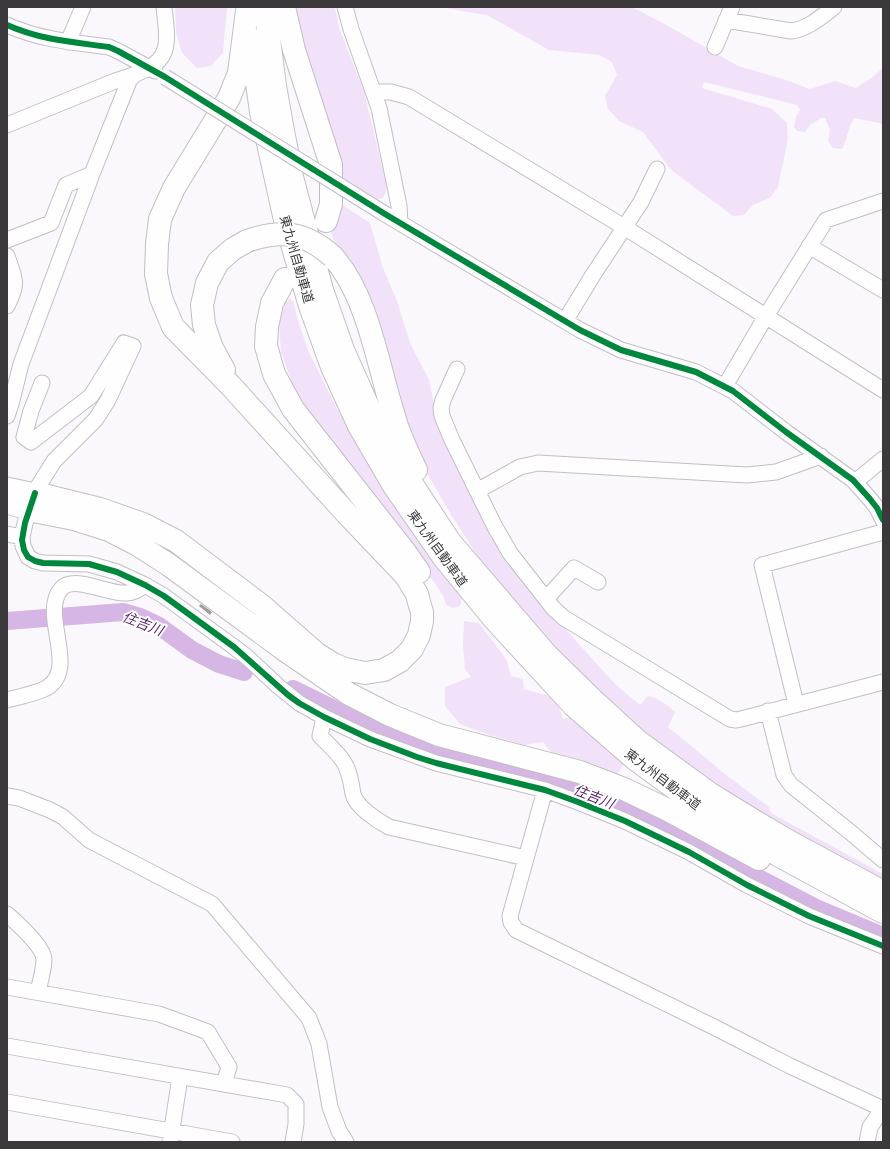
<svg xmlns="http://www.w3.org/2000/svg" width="890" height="1149" font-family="'PT Serif','Noto Sans JP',serif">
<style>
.green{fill:#f1e2f9}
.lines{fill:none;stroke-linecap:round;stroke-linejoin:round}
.river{stroke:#d5b6e4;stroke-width:18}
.building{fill:#9d9d9d}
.minor-casing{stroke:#c1bfc2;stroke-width:17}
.major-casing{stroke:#c1bfc2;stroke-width:21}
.highway-casing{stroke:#c1bfc2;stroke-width:24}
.minor{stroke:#fefeff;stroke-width:15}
.major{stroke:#fefeff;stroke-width:19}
.highway{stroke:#fefeff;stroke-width:22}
.minor-bridge-casing{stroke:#c1bfc2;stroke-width:17;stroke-linecap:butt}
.highway-bridge-casing{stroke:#c1bfc2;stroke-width:24;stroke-linecap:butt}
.minor-bridge{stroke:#fefeff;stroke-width:15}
.highway-bridge{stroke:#fefeff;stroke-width:22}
.cycleway-casing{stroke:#fff;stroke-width:8}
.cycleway{stroke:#00873e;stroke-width:6}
.labels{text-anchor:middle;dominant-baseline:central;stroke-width:4;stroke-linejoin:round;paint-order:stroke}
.street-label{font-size:13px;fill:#3b393c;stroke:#fff}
.water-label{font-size:14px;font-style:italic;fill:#551f6b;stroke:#fff}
</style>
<rect width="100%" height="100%" fill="#faf8fc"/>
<!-- green -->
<path class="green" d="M175 7H227L223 53 211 66 197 68 182 53 176 33Z
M292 7H335L339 28 364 91 387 188 383 198 375 200C361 193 346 185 338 171Z
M441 7H632L663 23 738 66 783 79 810 89 835 81 856 88 870 79 883 68V124L855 118C849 123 847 141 842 149L833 148 828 141 830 130 825 118H821L810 125 805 132 797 131 794 127 796 117 800 110 797 105 704 82 702 88 772 109 787 123 788 139 778 187 770 198 753 205 744 215 733 216 671 170 643 132 619 121 608 109 605 96 617 75 612 62 599 55 549 50 487 15 461 11Z
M339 203 370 223 383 268 397 301 410 343 429 380 437 419 469 488 506 562 540 601 615 684 640 705 648 696C659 698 667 705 675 712L668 727 730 778 765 804 769 807 771 813 883 874V884L693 774 591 688 489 574 450 513 402 430 367 302 353 265 334 242 330 228Z
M290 299 293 301 298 321 308 350 335 405 394 506 434 563 458 592 462 599 460 606 453 608 446 605 444 597 434 582 317 431 296 394 281 352 279 324 285 302Z
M464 621 479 623 506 659 511 676 523 679 524 689 556 698 563 719 573 717 625 761 615 779 553 755 543 742 525 745 489 735 460 724 445 706V687L471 677 465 669 463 644Z"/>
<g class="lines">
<!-- river -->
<path class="river" d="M7 621 123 612 140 617 159 626 192 650 219 664 244 672
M293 689 369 726 421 745 474 760 538 776 588 792 632 812 816 908 883 936"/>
</g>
<!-- building -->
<path class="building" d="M201 604 212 612 210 615 199 606Z"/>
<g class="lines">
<!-- minor casing -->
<g class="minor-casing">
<path id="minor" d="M345 7 351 29 379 108 399 206 400 222
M726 20 791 31C808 29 821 17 834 7
M7 25C41 40 72 42 109 47L118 51 155 71
M68 42 83 7
M715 47 732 7
M374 92H391L409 97 624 227 883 390
M7 125 115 81 133 75
M385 214 580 330 621 350 696 372 733 391 786 432 853 480 870 499 877 508 883 520
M7 240 51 223 66 185 92 174
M809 246 883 290
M7 256C15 279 19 283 7 306
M565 321 593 275 641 202 657 169
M457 369 443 400 441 408 442 416 452 440 495 527 510 553 553 608 564 618 730 719 736 720 741 719 883 682
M42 383 31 411 24 437 31 442 91 396 124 343 133 346 108 400 96 419 54 461 39 485 28 510 22 537 23 546 28 557 35 561 43 563 89 564 117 572 145 585 164 596 234 647 247 657 278 686 299 703 324 717 370 739 436 763 545 790 578 802 625 821 689 852 747 885 809 916 883 946
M725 386 766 316 826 220 883 201
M7 416 11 404 21 364 92 174 129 81C134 73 139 73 147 69 174 56 166 31 164 7
M855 482 883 459
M477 491 520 467 538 463 747 475 776 472 821 456
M7 534 22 537
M546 599 574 568 598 582
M7 700C18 697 39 693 48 687 78 667 40 614 61 589 74 574 109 595 126 593 134 593 139 589 145 585
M796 704 762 565 883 532
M768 711 784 775 791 785 849 831 883 860
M324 717 320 736C328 744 337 752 343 761 350 771 351 783 353 794 356 807 378 821 389 827L526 858
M545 790 510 916 511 922 516 930 714 1027 790 1066 883 1109
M7 796 19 798 50 810 63 817 89 840 212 904 309 1018 319 1044 330 1107 339 1131 346 1142
M7 914C17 923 43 946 44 959 44 969 40 982 38 992
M7 987 159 1014 208 1032 229 1067 224 1084
M7 1046 287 1095 296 1104V1124L293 1142
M7 1102 232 1142
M170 1142 180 1077
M867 1142 870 1127 883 1108"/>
</g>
<!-- major casing -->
<g class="major-casing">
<path id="major" d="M7 487 35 493
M7 504 28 510"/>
</g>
<!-- highway casing -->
<g class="highway-casing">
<path id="highway" d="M265 7 275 86 283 131 292 177 322 290 343 350 375 422 406 475 450 542 546 654 593 700 639 742 709 793 756 822 790 842 883 892
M284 7 294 50 331 165V204L326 221
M251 39 261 112 285 220 310 306 332 367 359 426 394 486 444 558 494 619 574 706 635 759 702 808 776 854 883 912
M333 257C368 296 378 366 394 416 399 435 408 453 416 470
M285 279 272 303 267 327 266 346 274 374 293 409 405 552 419 572
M224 370 212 348 204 325 202 305 207 283 218 262 233 249 247 241
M35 493 100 509 143 524 176 541 261 605 317 654 333 664 345 669 365 673 384 670 400 661 412 649 419 635 422 621V612L419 602 417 594 406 576 347 514 231 386 173 327 161 298 156 274 157 244 160 219 174 188 229 98 239 73 247 11
M28 510 74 519 109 530 138 545 169 565 286 651 349 694 390 715 439 735 580 772 624 789 668 810 759 859"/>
</g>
<!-- minor -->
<use href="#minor" class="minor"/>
<!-- major -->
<use href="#major" class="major"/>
<!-- highway -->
<use href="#highway" class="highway"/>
<!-- minor-bridge casing -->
<g class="minor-bridge-casing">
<path id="minor-bridge" d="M165 77 385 214"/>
</g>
<!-- highway-bridge casing -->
<g class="highway-bridge-casing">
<path id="highway-bridge" d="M247 241C281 229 306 232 333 257"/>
</g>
<!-- minor-bridge -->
<use href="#minor-bridge" class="minor-bridge"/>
<!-- highway-bridge -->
<use href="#highway-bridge" class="highway-bridge"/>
<!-- cycleway casing -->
<g class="cycleway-casing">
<path id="cycleway" d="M7 25C41 40 72 42 109 47L118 51 165 77 385 214 580 330 621 350 696 372 733 391 786 432 853 480 870 499 877 508 883 520
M35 493 25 523 22 540 24 550 28 557 35 561 43 563 89 564 117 572 145 585 164 596 234 647 288 695 299 703 324 717 370 739 417 757 436 763 545 790 578 802 625 821 689 852 747 885 809 916 883 946"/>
</g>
<!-- cycleway -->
<use href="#cycleway" class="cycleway"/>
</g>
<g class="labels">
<!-- street labels -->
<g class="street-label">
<text transform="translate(297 259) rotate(74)">東九州自動車道</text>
<text transform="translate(438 548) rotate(54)">東九州自動車道</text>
<text transform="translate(663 779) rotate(37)">東九州自動車道</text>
</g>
<!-- water labels -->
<g class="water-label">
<text transform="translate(143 623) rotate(21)">住吉川</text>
<text transform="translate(594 796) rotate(22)">住吉川</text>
</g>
</g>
<!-- border -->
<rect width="890" height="1149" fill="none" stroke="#3b393c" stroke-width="16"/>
</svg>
